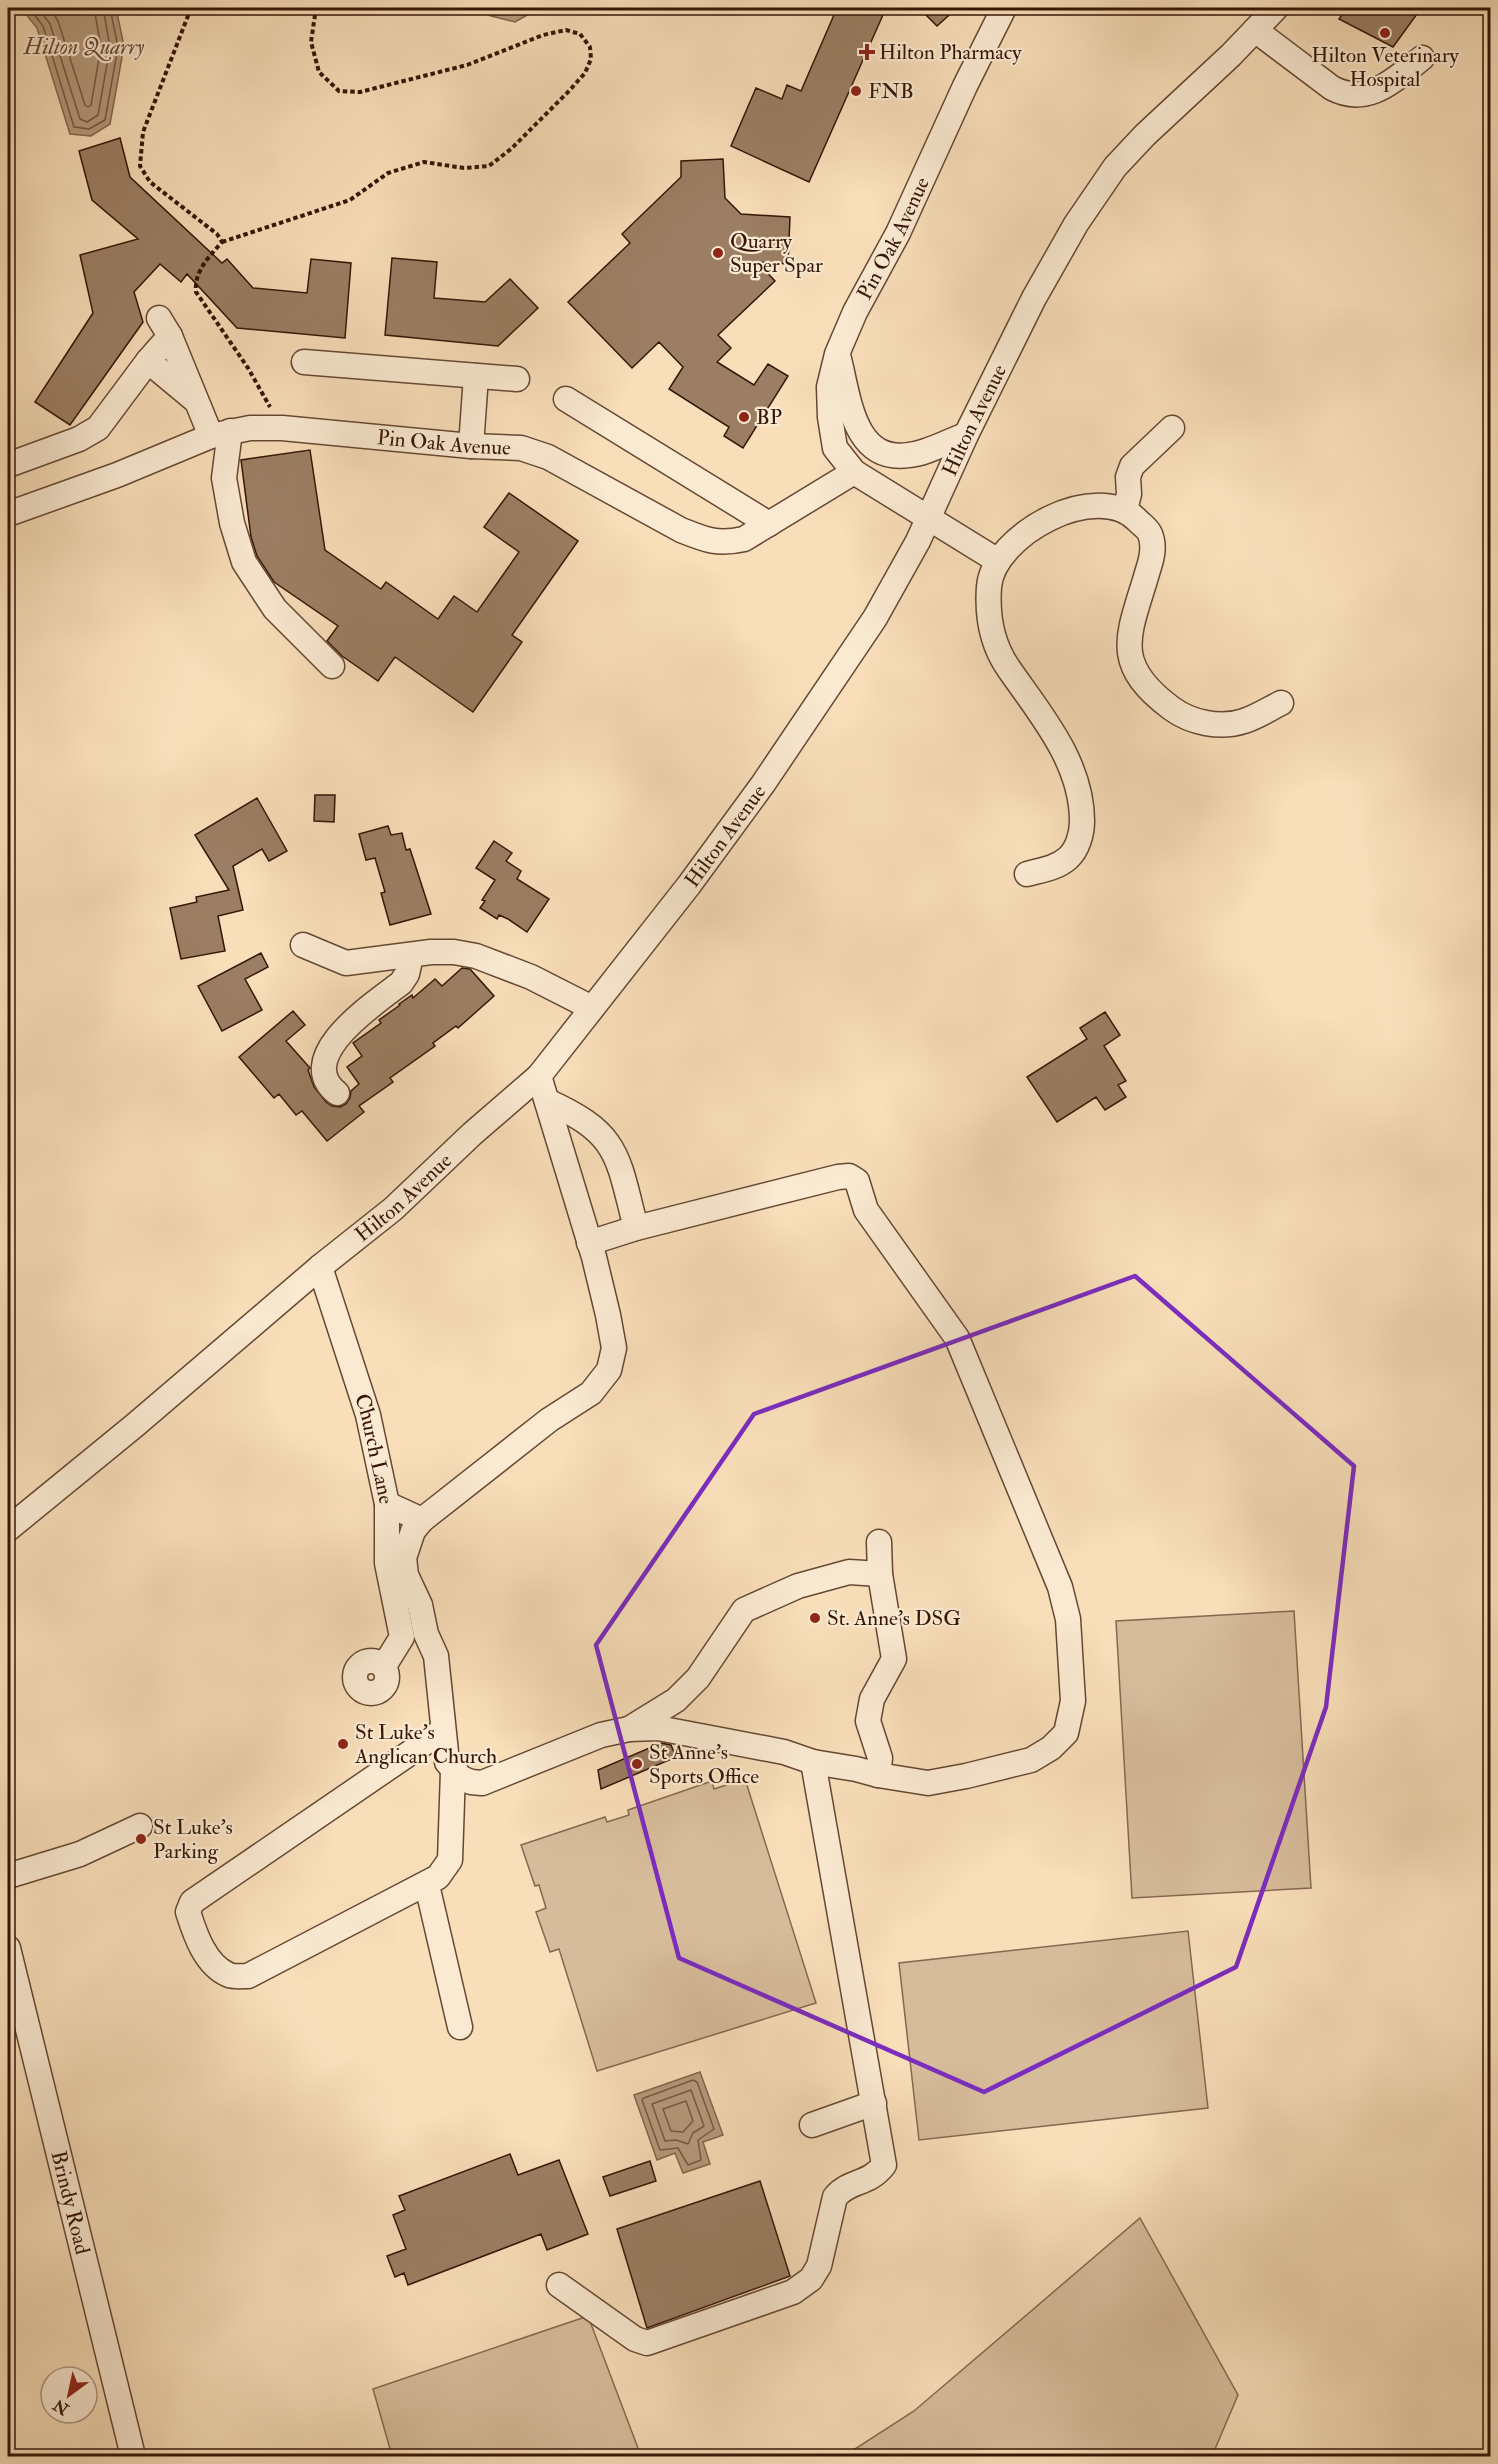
<svg xmlns="http://www.w3.org/2000/svg" width="1498" height="2464" font-family="'IM FELL Double Pica',serif">
<style>
.green{fill:#d7bc9b;stroke:#866850;stroke-width:1.5}
.water{fill:#b69a7c;stroke:#83654d;stroke-width:1.5}
.lines{fill:none;stroke-linecap:round;stroke-linejoin:round}
.shore{stroke:#765841;stroke-width:1.5}
.building{fill:#9b7e63;stroke:#361506;stroke-width:1.5}
.minor-casing{stroke:#664733;stroke-width:27}
.path{stroke:#361506;stroke-width:4;stroke-dasharray:4.5 3;stroke-linecap:butt}
.minor{stroke:#faead2;stroke-width:24}
.marked{fill:none;stroke:#7b2cbf;stroke-width:4.5;stroke-linejoin:round}
.poi-dot{fill:#8f2418;stroke:#faead2;stroke-width:2}
.labels{text-anchor:middle;dominant-baseline:central;stroke-width:4.5;stroke-linejoin:round;paint-order:stroke}
.poi-label{font-size:21px;fill:#361506;stroke:#faead2;text-anchor:start}
.street-label{font-size:21px;fill:#361506;stroke:#faead2}
.water-label{font-size:22px;font-style:italic;fill:#694a35;stroke:#faead2}
</style>
<rect width="100%" height="100%" fill="#f8deb9"/>
<filter id="stains"><feTurbulence type="fractalNoise" baseFrequency=".00333" numOctaves="4"/><feColorMatrix values="0 0 0 0 .2 0 0 0 0 .09 0 0 0 0 .02 0 0 0 .5 -.17"/></filter>
<radialGradient id="worn" r=".72"><stop offset=".6" stop-color="#630" stop-opacity="0"/><stop offset="1" stop-color="#630" stop-opacity=".3"/></radialGradient>
<!-- green -->
<path class="green" d="M1294 1611 1311 1888 1132 1898 1116 1621Z
M745 1779 816 2003 597 2071 559 1949 550 1952 536 1912 546 1908 539 1885 535 1886 521 1845 605 1817 607 1822 629 1815 628 1810 712 1781 714 1789Z
M1188 1931 1208 2108 919 2140 899 1963Z
M1140 2218 1238 2395 1212 2456H844L914 2411Z
M588 2316 641 2456H392L373 2389Z"/>
<!-- water -->
<path class="water" d="M21 8H116L124 46 110 124 91 136 70 134 37 28Z
M476 8H540L515 22 491 16Z
M700 2072 723 2135 703 2142 710 2164 683 2173 675 2153 657 2160 634 2095Z"/>
<g class="lines">
<!-- shore -->
<path class="shore" d="M29 8 43 26 74 127 89 129 105 120 118 47 110 8
M38 8 50 24 80 119 87 122 98 115 110 47 103 8
M50 8 58 21 85 105 88 107 91 105 101 47 94 8
M693 2080 697 2082 714 2129 698 2140 701 2160 688 2165 678 2148 660 2150 642 2100 644 2098Z
M691 2090 704 2126 693 2133 688 2144 676 2140 665 2141 652 2104Z
M686 2101 693 2121 683 2132 671 2131 663 2109Z"/>
</g>
<!-- building -->
<path class="building" d="M837 8H886L809 182 731 146 756 88 782 99 787 85 801 91Z
M919 8H957L937 26Z
M1347 8H1406L1417 14 1393 47 1339 19Z
M120 138 130 177 222 263 227 259 253 288 307 293 311 259 351 263 345 338 237 328 187 274 181 282 160 264 134 292 143 322 70 425 35 402 93 313 80 255 138 239 92 200 79 151Z
M723 159 725 198 741 214 790 217 788 264 757 262 775 281 718 335 731 348 717 362 754 385 768 364 788 376 743 448 724 436 729 427 669 389 683 367 659 342 632 368 568 302 630 243 622 234 681 177V161Z
M392 258 437 262 434 298 485 302 510 279 538 308 498 346 385 335Z
M310 450 325 550 381 589 386 582 438 619 454 596 477 612 519 552 484 527 509 493 578 541 512 635 522 642 473 712 395 657 378 681 342 656 327 641 338 626 274 582 257 556 251 537 241 460Z
M315 795H335L334 822 314 821Z
M257 798 287 851 269 861 262 849 233 866 243 910 218 916 225 951 181 959 170 908 197 902 196 897 229 890 195 835Z
M388 826 391 835 402 833 406 850 410 849 431 914 390 925 381 893 385 892 375 858 366 860 359 834Z
M494 841 512 853 506 861 521 871 517 879 549 899 527 932 508 919 499 915 497 919 480 908 485 901 482 900 495 880 476 868Z
M261 953 268 967 245 979 262 1010 222 1031 198 986Z
M462 968 470 969 494 996 458 1028 456 1026 433 1043 435 1046 390 1078 393 1082 359 1106 364 1112 327 1141 302 1111 296 1115 279 1094 274 1098 239 1057 293 1011 305 1025 286 1041 310 1068 308 1070 314 1087 326 1102 332 1106 340 1107 346 1104 350 1098 351 1091 359 1084 347 1067 362 1056 353 1043 381 1023 379 1020 400 1005 399 1004 412 995 413 998 435 979 442 986Z
M1105 1012 1120 1035 1104 1046 1126 1081 1118 1085 1126 1097 1105 1110 1096 1097 1057 1122 1027 1077 1087 1039 1080 1028Z
M661 1743 671 1745 676 1757 601 1789 598 1770Z
M510 2154 518 2175 559 2160 588 2234 547 2250 541 2234 408 2285 404 2273 395 2277 387 2256 406 2249 393 2215 405 2210 399 2196Z
M650 2161 656 2181 610 2196 603 2177Z
M760 2181 790 2276 647 2328 617 2229Z"/>
<g class="lines">
<!-- minor casing -->
<g class="minor-casing">
<g id="minor">
<path d="M1255 30 1332 88C1368 107 1394 80 1422 58"/>
<path d="M159 318 170 336 211 436"/>
<path d="M839 359C849 399 854 463 909 455 928 453 948 441 966 435"/>
<path d="M148 361 195 400"/>
<path d="M304 362 517 379"/>
<path d="M566 399 769 524"/>
<path d="M230 431 224 478 232 523 244 562 275 609 332 666"/>
<path d="M471 446 476 376"/>
<path d="M8 465 79 439 98 428 148 361 170 336"/>
<path d="M1125 510 1129 494 1128 477 1132 466 1172 428"/>
<path id="s1" d="M8 514 117 475 211 436 250 428H282L471 446 521 448 548 457 681 530C706 540 717 545 744 539L854 472"/>
<path id="s2" d="M998 561 854 472 835 448 830 417 829 387 837 354 855 312 898 233 965 86 1004 8"/>
<path d="M1027 874C1042 870 1057 868 1068 858 1078 849 1082 833 1082 821 1082 762 1040 714 1009 669 992 645 987 615 989 587 993 535 1097 478 1138 521 1142 525 1148 529 1150 534 1155 546 1152 558 1148 570 1130 633 1109 662 1171 708 1191 723 1221 729 1244 721 1257 717 1269 709 1281 703"/>
<path d="M303 945 346 963 431 952H454L476 956 531 977 592 1008"/>
<path d="M337 1093C292 1057 375 1003 401 983L407 974 411 956"/>
<path d="M547 1101C620 1134 617 1155 636 1228"/>
<path d="M589 1243 636 1228 838 1177 849 1176 857 1181 866 1210 957 1338 1060 1587 1068 1619 1073 1701 1066 1733 1051 1748 1031 1760 966 1776 928 1783 878 1775"/>
<path id="s3" d="M320 1267 368 1415 387 1504V1563L402 1637 384 1666"/>
<path d="M387 1504 422 1520 413 1531 404 1558 406 1575 420 1605 426 1634 436 1656 447 1762 461 1778 471 1782 482 1783 601 1735 629 1729 658 1728 784 1752 813 1762 856 1769 878 1775 880 1758 868 1721 872 1699 894 1659 880 1574 879 1542"/>
<path d="M422 1520 549 1420 591 1393 609 1370 614 1348 608 1315 594 1257 539 1076"/>
<path id="s4" d="M8 1529 134 1426 320 1267 393 1209 472 1134 539 1076 689 885 763 784 875 618 918 541 966 435 1034 298 1076 224 1115 167 1145 135 1231 55 1276 8"/>
<circle cx="371" cy="1677" r="16"/>
<path d="M629 1729 676 1700 698 1678 744 1610 798 1586 849 1572 880 1574"/>
<path d="M442 1731 192 1902 188 1912C195 1934 205 1965 229 1975 234 1977 242 1976 248 1976L438 1877 450 1860 453 1771"/>
<path d="M8 1876 80 1854 140 1826"/>
<path d="M427 1885 460 2027"/>
<path id="s5" d="M8 1948 133 2456"/>
<path d="M812 2125 874 2103"/>
<path d="M559 2285 635 2339 647 2343 793 2292 811 2279 819 2266 835 2197C849 2180 869 2185 884 2165L813 1762"/>
</g>
</g>
<!-- path -->
<path class="path" d="M191 8 143 132 140 166 150 182 217 234 222 242C209 257 194 271 196 292L248 368 270 407
M222 242 350 200 388 173 424 162 464 168 489 166 511 149 568 92 585 73 591 59 590 47 580 34 566 30 543 35 467 65 360 92 339 91 319 72 311 42 316 8"/>
<!-- minor -->
<use href="#minor" class="minor"/>
</g>
<!-- marked area -->
<path class="marked" d="M1135 1276 1354 1466 1326 1707 1236 1967 984 2092 679 1958 596 1645 754 1414Z"/>
<!-- markers -->
<g class="poi-dot">
<circle cx="1385" cy="33" r="6"/>
<path d="M864 43h6v6h6v6h-6v6h-6v-6h-6v-6h6z"/>
<circle cx="856" cy="91" r="6"/>
<circle cx="718" cy="253" r="6"/>
<circle cx="744" cy="417" r="6"/>
<circle cx="815" cy="1618" r="6"/>
<circle cx="343" cy="1744" r="6"/>
<circle cx="637" cy="1764" r="6"/>
<circle cx="141" cy="1839" r="6"/>
</g>
<g class="labels">
<!-- poi labels -->
<g class="poi-label">
<text x="879" y="52">Hilton Pharmacy</text>
<text x="1385" y="55" text-anchor="middle">Hilton Veterinary<tspan x="1385" dy="24">Hospital</tspan></text>
<text x="868" y="91">FNB</text>
<text x="730" y="241">Quarry<tspan x="730" dy="24">Super Spar</tspan></text>
<text x="756" y="417">BP</text>
<text x="827" y="1618">St. Anne's DSG</text>
<text x="355" y="1732">St Luke's<tspan x="355" dy="24">Anglican Church</tspan></text>
<text x="649" y="1752">St Anne's<tspan x="649" dy="24">Sports Office</tspan></text>
<text x="153" y="1827">St Luke's<tspan x="153" dy="24">Parking</tspan></text>
</g>
<!-- street labels -->
<g class="street-label">
<text stroke="none"><textPath href="#s2" startOffset="424">Pin Oak Avenue</textPath></text>
<text stroke="none"><textPath href="#s4" startOffset="1488">Hilton Avenue</textPath></text>
<text stroke="none"><textPath href="#s1" startOffset="452">Pin Oak Avenue</textPath></text>
<text stroke="none"><textPath href="#s4" startOffset="1002">Hilton Avenue</textPath></text>
<text stroke="none"><textPath href="#s4" startOffset="516">Hilton Avenue</textPath></text>
<text stroke="none"><textPath href="#s3" startOffset="190">Church Lane</textPath></text>
<text stroke="none"><textPath href="#s5" startOffset="262">Brindy Road</textPath></text>
</g>
<!-- water labels -->
<g class="water-label">
<text x="84" y="47">Hilton Quarry</text>
</g>
</g>
<!-- margin -->
<rect width="1498" height="2464" fill="none" stroke="#f8deb9" stroke-width="30"/>
<rect x="9" y="9" width="1480" height="2446" fill="none" stroke="#361506" stroke-width="3"/>
<rect x="15" y="15" width="1468" height="2434" fill="none" stroke="#361506" stroke-width="1.5"/>
<!-- north arrow -->
<g transform="translate(69 2395) rotate(213)"><circle r="28" fill="#faead2" stroke="#ac9580" stroke-width="1.5"/>
<path d="M0-4.5L10 22L0 15L-10 22Z" fill="#8f2418"/>
<text y="-9" font-size="16" font-weight="bold" text-anchor="middle" fill="#361506">N</text>
</g>
<rect width="100%" height="100%" filter="url(#stains)"/>
<rect width="100%" height="100%" fill="url(#worn)"/>
</svg>
